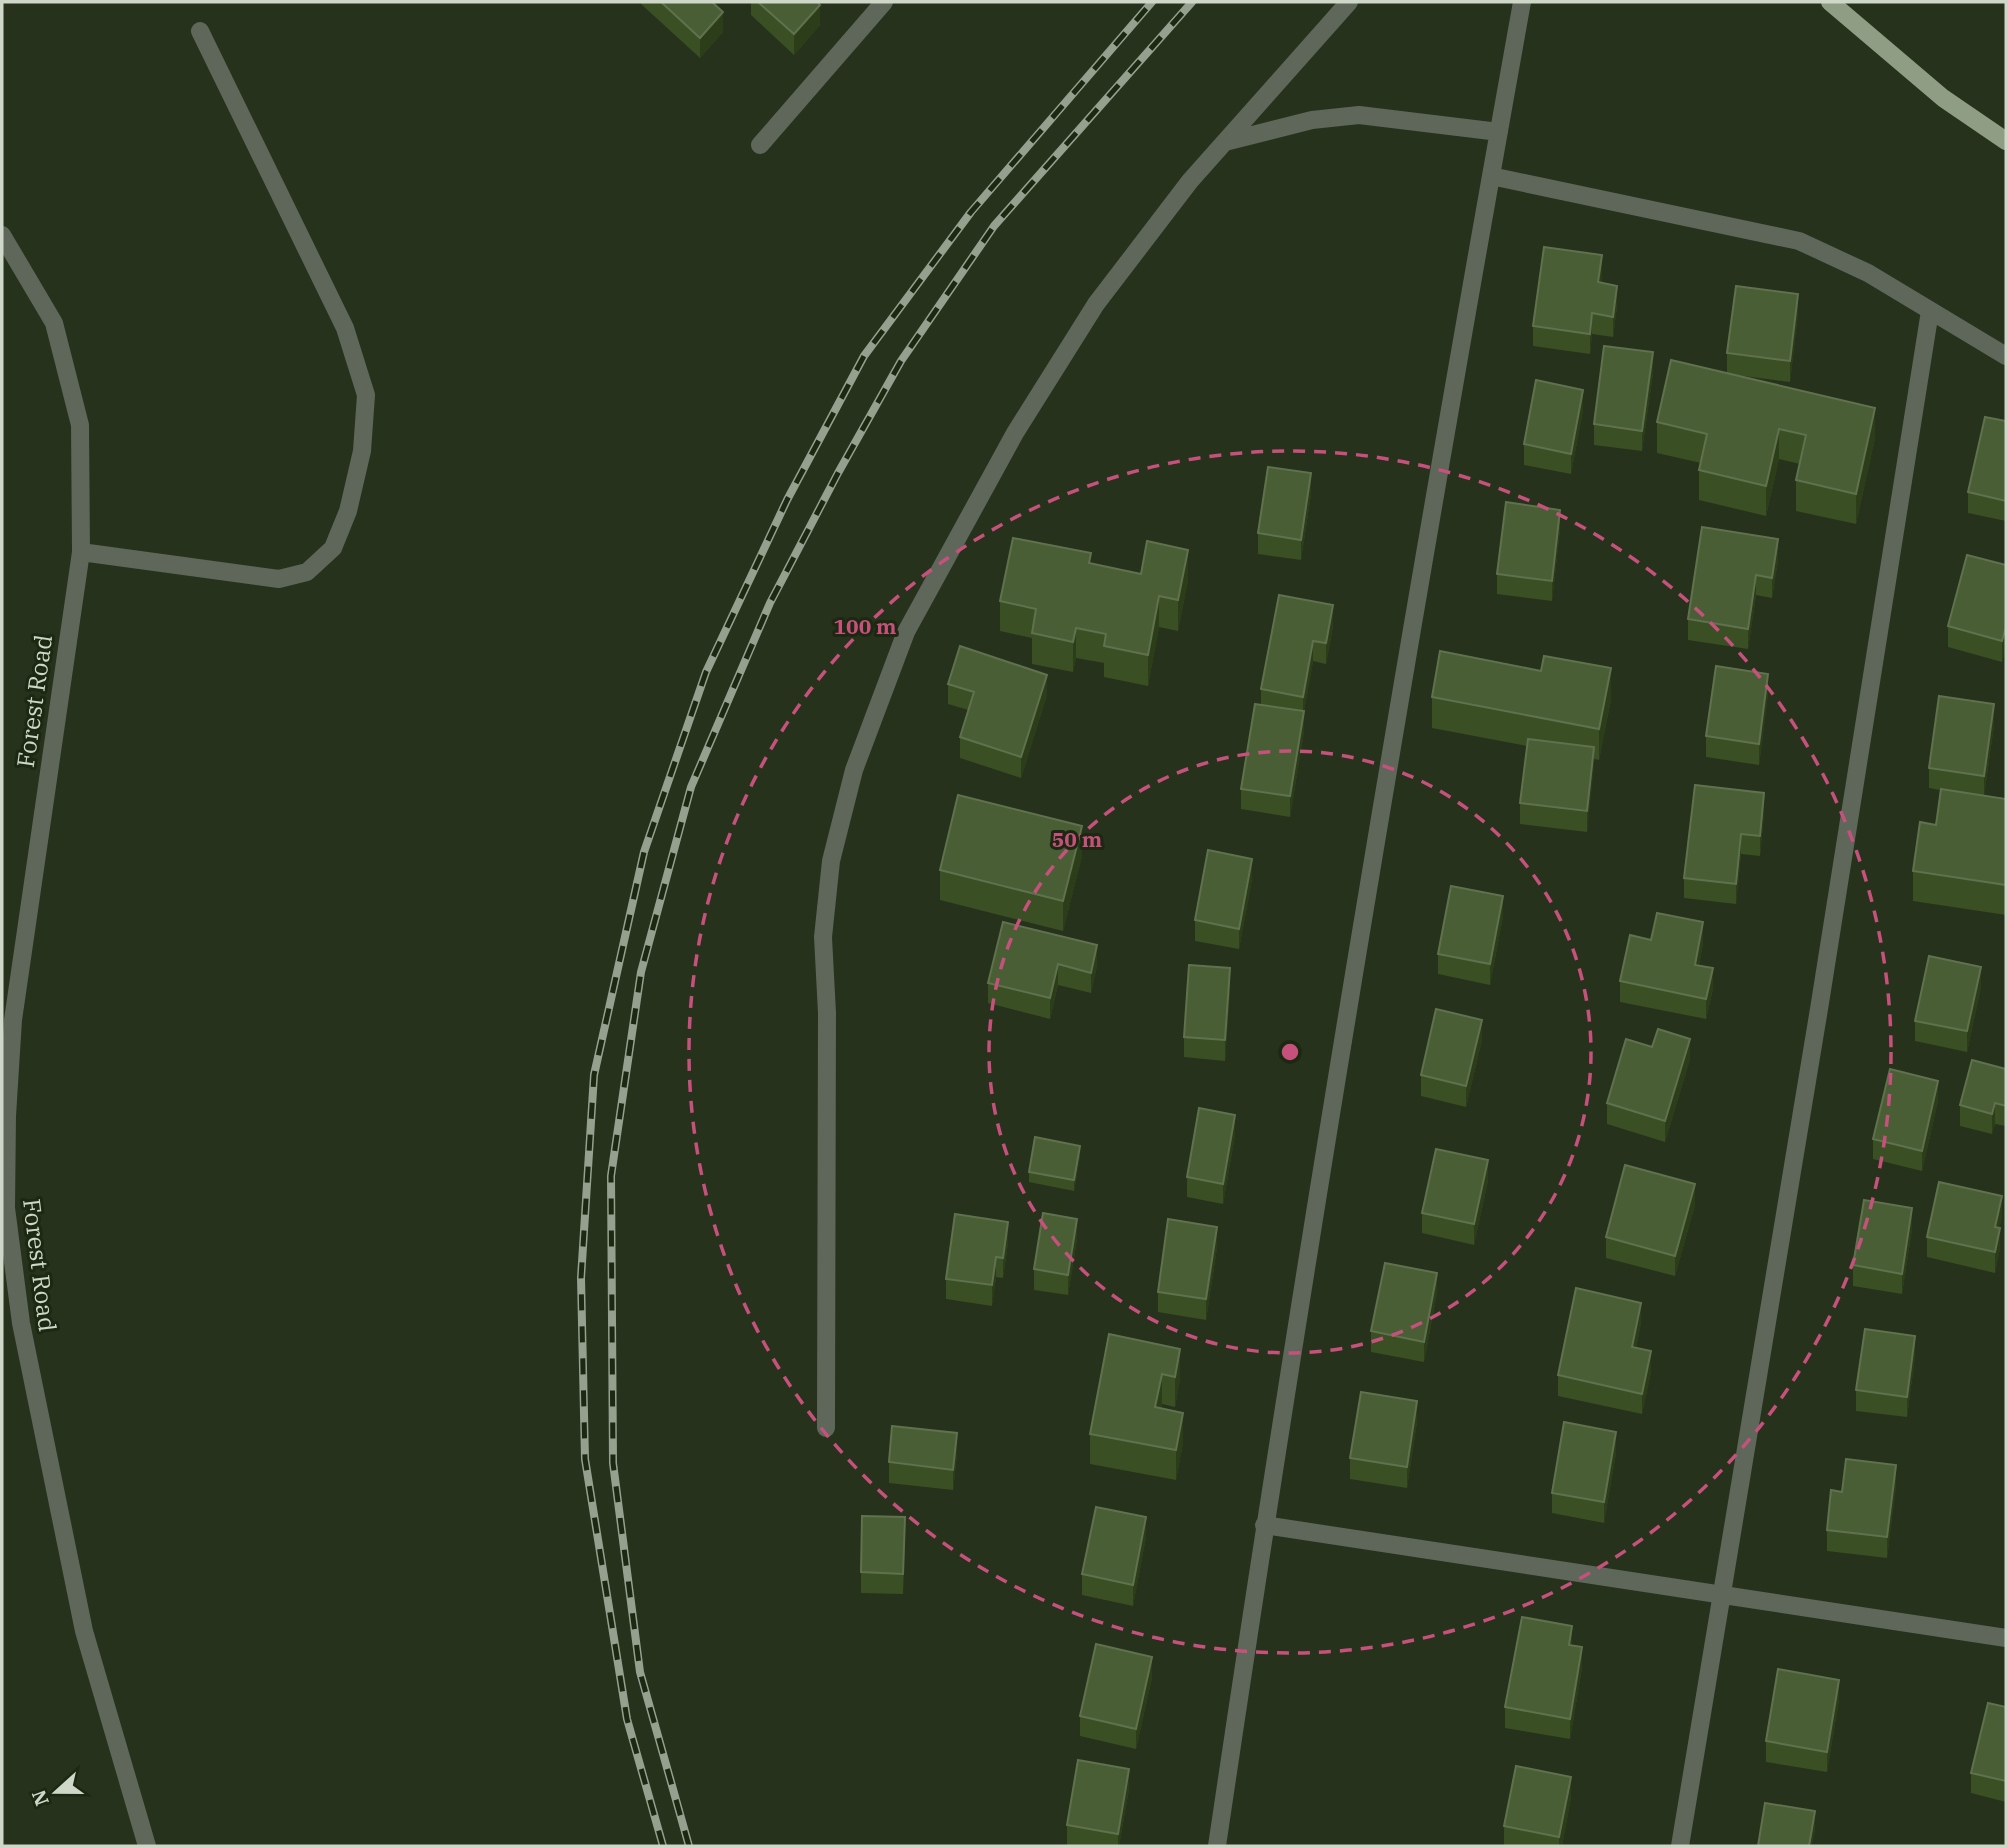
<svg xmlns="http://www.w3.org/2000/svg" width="2008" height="1848" font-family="'IBM Plex Serif',serif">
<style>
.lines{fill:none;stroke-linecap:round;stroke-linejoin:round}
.minor{stroke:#5f665a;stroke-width:18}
.primary{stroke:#909d85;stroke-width:18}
.rail-casing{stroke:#96a08f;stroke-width:8}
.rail{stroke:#1c2811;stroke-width:5;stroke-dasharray:16;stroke-linecap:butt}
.wall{fill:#3a4f24}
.shaded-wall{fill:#2b3d19}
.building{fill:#4a5e36;stroke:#5f714d;stroke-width:2}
.ring{fill:none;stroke:#c6517c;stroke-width:3.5;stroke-dasharray:12 9}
.labels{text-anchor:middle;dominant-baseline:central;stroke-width:6;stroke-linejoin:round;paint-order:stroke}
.street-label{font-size:24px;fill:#ced7c8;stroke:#1c2811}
.centre{fill:#c6517c;stroke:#1c2811;stroke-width:3.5}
.ring-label{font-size:21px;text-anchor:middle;font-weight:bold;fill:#c6517c;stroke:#1c2811;stroke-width:6;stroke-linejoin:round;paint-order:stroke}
</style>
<rect width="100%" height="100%" fill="#26321b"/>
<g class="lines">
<!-- minor -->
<path class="minor" d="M1225 142 1312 120 1359 115 1499 132
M760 145 884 2
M1491 176 1799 241 1868 273 2006 356
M2 235 54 323 80 425 81 552 13 1020 7 1116 6 1208 21 1323 84 1631 147 1846
M81 552 279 579 307 572 333 548 348 511 362 451 366 395 345 328 200 31
M826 1428 827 1013 823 937 831 861 854 770 906 632 1015 433 1096 304 1190 181 1349 2
M1264 1525 2006 1638
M1217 1846C1308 1230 1412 615 1522 2
M1680 1846 1819 1009 1930 311"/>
<!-- primary -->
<path class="primary" d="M1830 2 1943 98 2006 141"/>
<!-- rail casing -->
<g class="rail-casing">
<path id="rail" d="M663 1846 627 1719 585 1459 581 1278 594 1075 644 852 706 672 787 500 864 356 971 212 1152 2
M689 1846 640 1672 613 1463 611 1176 641 972 691 787 770 603 838 473 901 361 994 226 1192 2"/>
</g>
<!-- rail -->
<use href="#rail" class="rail"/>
</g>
<!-- wall -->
<path class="wall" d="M641 2H712L723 32 700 58 641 4Z
M751 2H817L820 25 794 55 751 15Z
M1602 276 1601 283 1617 306 1613 337 1592 334 1590 354 1533 346V326Z
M1798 314 1790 382 1728 374 1875 438 1856 524 1796 511V480L1800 464 1779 459 1766 516 1699 500V470L1701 463 1657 453V422L1727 374V353Z
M1653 373 1642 451 1594 445V424Z
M1583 410 1571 474 1524 465V444Z
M2006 421V521L1968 513V492Z
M1311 494 1301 560 1258 554V533Z
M1560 530 1552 601 1497 594V574Z
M1778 560 1772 598 1756 595 1748 649 1688 640V619Z
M1091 563 1141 574 1188 580 1178 631 1159 627 1148 686 1104 677V663L1076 658 1073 672 1032 664V638L1000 631V601Z
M2006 565V647L2002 662 1948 647V626Z
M1333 605V626L1326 664 1313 661 1304 711V732L1290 817 1241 809V789L1261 704V689Z
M948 684 1047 695 1021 778 960 758V737L968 710 948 704Z
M1768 694 1759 765 1706 757V736Z
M1432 697 1611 699 1599 760 1594 759 1587 832 1520 824V803L1527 746 1432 728Z
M1994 725 1984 796 2006 799V915L1913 901V871L1936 825 1940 790 1929 788V768Z
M1764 813 1760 856 1741 854 1736 904 1684 898V878Z
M1082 856 1063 931 940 900V870Z
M1252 879 1239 949 1195 941V920Z
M1503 916 1490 985 1438 974V954Z
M1003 922 1097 966 1091 993 1058 985 1050 1019 988 1003V983Z
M1651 940 1703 943 1699 965 1713 989 1706 1019 1620 1002V981Z
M1981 987 1967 1052 1915 1041V1021Z
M1230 989 1225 1061 1184 1057V1037Z
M1482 1040 1466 1107 1421 1096V1075Z
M1690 1059 1665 1142 1607 1124V1103Z
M2006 1069V1126L1995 1124 1992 1134 1960 1126V1105Z
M1938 1101 1922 1171 1873 1159V1139Z
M1235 1135 1223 1204 1187 1197V1177Z
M1080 1156 1074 1191 1029 1182V1172Z
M1488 1181 1474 1245 1422 1233V1213Z
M1695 1205 1675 1276 1606 1258V1237Z
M2002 1217 1999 1228 2000 1248 1995 1273 1927 1257V1237Z
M1912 1229 1902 1294 1853 1286V1265Z
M1077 1239 1068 1295 1034 1290V1269Z
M1008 1243 1003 1278 996 1277 992 1306 946 1299V1279Z
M1217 1248 1206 1320 1158 1312V1292Z
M1437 1293 1424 1362 1371 1352V1331Z
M1641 1323 1636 1348 1651 1372 1642 1414 1558 1396V1375Z
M1109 1334 1180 1379 1175 1407 1162 1404 1161 1408 1183 1443 1176 1480 1090 1464V1434Z
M1915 1356 1907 1417 1856 1411V1390Z
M1417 1422 1407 1488 1350 1479V1458Z
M1616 1453 1604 1523 1552 1513V1493Z
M957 1454 953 1490 889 1483V1462Z
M1896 1485 1887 1558 1827 1551V1530L1842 1492Z
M1146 1537 1133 1606 1082 1595V1574Z
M905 1538 903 1594 861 1593V1572Z
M1582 1668 1570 1739 1505 1728V1707Z
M1152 1678 1136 1749 1080 1736V1716Z
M1839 1700 1827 1772 1766 1762V1741Z
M2006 1707V1802L1971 1793V1773Z
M1129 1789 1119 1846 1067 1845V1825Z
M1571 1798 1562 1846H1504V1826Z"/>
<!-- shaded-wall -->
<path class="shaded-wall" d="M820 5V25L794 55V34Z
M723 12V32L700 58V38Z
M1602 255V276L1598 303V282Z
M1617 286V306L1613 337V317Z
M1798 294V314L1790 382V361Z
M1592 313V334L1590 354V334Z
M1653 352V373L1642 451V431Z
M1583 390V410L1571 474V454Z
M1875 408V438L1856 524V494Z
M1779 429V459L1766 516V486Z
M1311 473V494L1301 560V540Z
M1560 510V530L1552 601V581Z
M1778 539V560L1772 598V578Z
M1188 550V580L1178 631V600Z
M1756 575V595L1748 649V629Z
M1159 596V627L1148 686V655Z
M1333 605V626L1326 664V643Z
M2006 627V647L2002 662V641Z
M1076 628V658L1073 672V642Z
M1313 641V661L1303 718V697Z
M1611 668V699L1599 760V729Z
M1768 674V694L1759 765V744Z
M1047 675V695L1021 778V757Z
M1994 704V725L1984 797V776Z
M1304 711V732L1290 817V796Z
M1594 747V767L1587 832V811Z
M1764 793V813L1760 856V836Z
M1082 826V856L1063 931V901Z
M1741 834V854L1736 904V884Z
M1252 859V879L1239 949V929Z
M1503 896V916L1490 985V964Z
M1703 922V943L1695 985V965Z
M1097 945V966L1091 993V973Z
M1058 964V985L1050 1019V998Z
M1981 967V987L1967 1052V1031Z
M1230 968V989L1225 1061V1040Z
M1713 968V989L1706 1019V999Z
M1482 1020V1040L1466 1107V1086Z
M1690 1039V1059L1665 1142V1121Z
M1938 1081V1101L1922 1171V1151Z
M1995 1103V1124L1992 1134V1114Z
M1235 1115V1135L1223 1204V1184Z
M1080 1146V1156L1074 1191V1180Z
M1488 1160V1181L1474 1245V1224Z
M1695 1184V1205L1675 1276V1256Z
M2002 1196V1217L1995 1247V1227Z
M1912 1208V1229L1902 1294V1274Z
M1077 1219V1239L1068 1295V1275Z
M1008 1222V1243L1003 1278V1258Z
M1217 1227V1248L1206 1320V1299Z
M2000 1228V1248L1995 1273V1252Z
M996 1257V1277L992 1306V1285Z
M1437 1273V1293L1424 1362V1342Z
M1641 1303V1323L1632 1367V1347Z
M1915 1336V1356L1907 1417V1397Z
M1180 1349V1379L1175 1407V1377Z
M1651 1351V1372L1642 1414V1394Z
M1162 1374V1404L1155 1437V1407Z
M1417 1401V1422L1407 1488V1467Z
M1183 1413V1443L1176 1480V1450Z
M1616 1432V1453L1604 1523V1502Z
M957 1433V1454L953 1490V1470Z
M1896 1465V1485L1887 1558V1537Z
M1146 1517V1537L1133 1606V1585Z
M1572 1626V1647L1569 1645Z
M1582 1647V1668L1570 1739V1719Z
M1152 1657V1678L1136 1749V1729Z
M1839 1680V1700L1827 1772V1752Z
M1129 1769V1789L1119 1846H1118V1834Z
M1571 1777V1798L1562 1846H1559V1837Z
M1815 1811V1832L1812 1846H1809Z"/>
<!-- building -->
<path class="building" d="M661 2H712L723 12 700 38Z
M758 2H817L820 5 794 34Z
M1544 247 1602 255 1598 282 1617 286 1613 317 1592 313 1590 334 1533 326Z
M1736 286 1798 294 1790 361 1727 353Z
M1604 346 1653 352 1642 431 1594 424Z
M1671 360 1875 408 1856 494 1796 480 1806 435 1779 429 1766 486 1699 470 1707 434 1657 422Z
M1536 380 1583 390 1571 454 1524 444Z
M1985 417 2006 421V501L1968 492Z
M1268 467 1311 473 1301 540 1258 533Z
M1506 502 1560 510 1552 581 1497 574Z
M1702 527 1778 539 1772 578 1756 575 1748 629 1688 619Z
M1013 538 1091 553 1089 563 1141 574 1147 541 1188 550 1178 600 1159 596 1148 655 1104 646 1106 634 1076 628 1073 642 1032 633 1036 609 1000 601Z
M1967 555 2006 565V627L2002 641 1948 626Z
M1279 595 1333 605 1326 643 1313 641 1303 697 1261 689Z
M960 646 1047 675 1021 757 960 737 974 692 948 684Z
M1440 651 1541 671 1544 656 1611 668 1599 729 1432 697Z
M1716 666 1768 674 1759 744 1706 736Z
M1939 696 1994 704 1984 776 1929 768Z
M1255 704 1304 711 1290 796 1241 789Z
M1528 739 1594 747 1587 811 1520 803Z
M1695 785 1764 793 1760 836 1741 834 1736 884 1684 878Z
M1941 789 2006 799V885L1913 871 1920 822 1936 825Z
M958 795 1082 826 1063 901 940 870Z
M1208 850 1252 859 1239 929 1195 920Z
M1451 886 1503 896 1490 964 1438 954Z
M1657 913 1703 922 1695 965 1713 968 1706 999 1620 981 1630 935 1651 940Z
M1003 922 1097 945 1091 973 1058 964 1050 998 988 983Z
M1929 956 1981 967 1967 1031 1915 1021Z
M1189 965 1230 968 1225 1040 1184 1037Z
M1436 1009 1482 1020 1466 1086 1421 1075Z
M1658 1029 1690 1039 1665 1121 1607 1103 1626 1039 1652 1047Z
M1972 1060 2006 1069V1106L1995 1103 1992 1114 1960 1105Z
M1890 1069 1938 1081 1922 1151 1873 1139Z
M1199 1108 1235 1115 1223 1184 1187 1177Z
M1035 1137 1080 1146 1074 1180 1029 1172Z
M1436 1149 1488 1160 1474 1224 1422 1213Z
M1625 1165 1695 1184 1675 1256 1606 1237Z
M1939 1182 2002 1196 1995 1227 2000 1228 1995 1252 1927 1237Z
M1864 1200 1912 1208 1902 1274 1853 1265Z
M1043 1213 1077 1219 1068 1275 1034 1269Z
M955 1214 1008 1222 1003 1258 996 1257 992 1285 946 1279Z
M1168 1219 1217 1227 1206 1299 1158 1292Z
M1385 1263 1437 1273 1424 1342 1371 1331Z
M1576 1288 1641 1303 1632 1347 1651 1351 1642 1394 1558 1375Z
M1865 1329 1915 1336 1907 1397 1856 1390Z
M1109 1334 1180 1349 1175 1377 1162 1374 1155 1407 1183 1413 1176 1450 1090 1434Z
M1361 1392 1417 1401 1407 1467 1350 1458Z
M1564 1422 1616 1432 1604 1502 1552 1493Z
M892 1426 957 1433 953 1470 889 1462Z
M1846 1459 1896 1465 1887 1537 1827 1530 1831 1490 1842 1492Z
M1096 1507 1146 1517 1133 1585 1082 1574Z
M862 1516 905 1517 903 1574 861 1572Z
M1522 1617 1572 1626 1569 1645 1582 1647 1570 1719 1505 1707Z
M1096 1644 1152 1657 1136 1729 1080 1716Z
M1778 1669 1839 1680 1827 1752 1766 1741Z
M1988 1703 2006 1707V1781L1971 1773Z
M1078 1760 1129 1769 1118 1834 1067 1825Z
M1516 1766 1571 1777 1559 1837 1504 1826Z
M1765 1803 1815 1811 1809 1846H1758Z"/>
<!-- distance rings -->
<g class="ring">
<circle cx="1290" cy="1052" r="301"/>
<circle cx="1290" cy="1052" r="601"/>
</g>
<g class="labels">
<!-- street labels -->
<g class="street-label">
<text transform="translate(34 701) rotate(-82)">Forest Road</text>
<text transform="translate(40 1265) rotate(83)">Forest Road</text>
</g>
</g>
<circle cx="1290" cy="1052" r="10" class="centre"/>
<g class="ring-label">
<text x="865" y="634">100 m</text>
<text x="1077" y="847">50 m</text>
</g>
<!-- border -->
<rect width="2008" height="1848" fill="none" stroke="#ced7c8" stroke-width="7"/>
<!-- north arrow -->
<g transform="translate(56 1792) rotate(249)" stroke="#1c2811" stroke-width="5" paint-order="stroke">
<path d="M0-5L12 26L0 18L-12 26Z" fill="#ced7c8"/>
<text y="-10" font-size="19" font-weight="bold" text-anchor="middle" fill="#ced7c8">N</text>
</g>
</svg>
